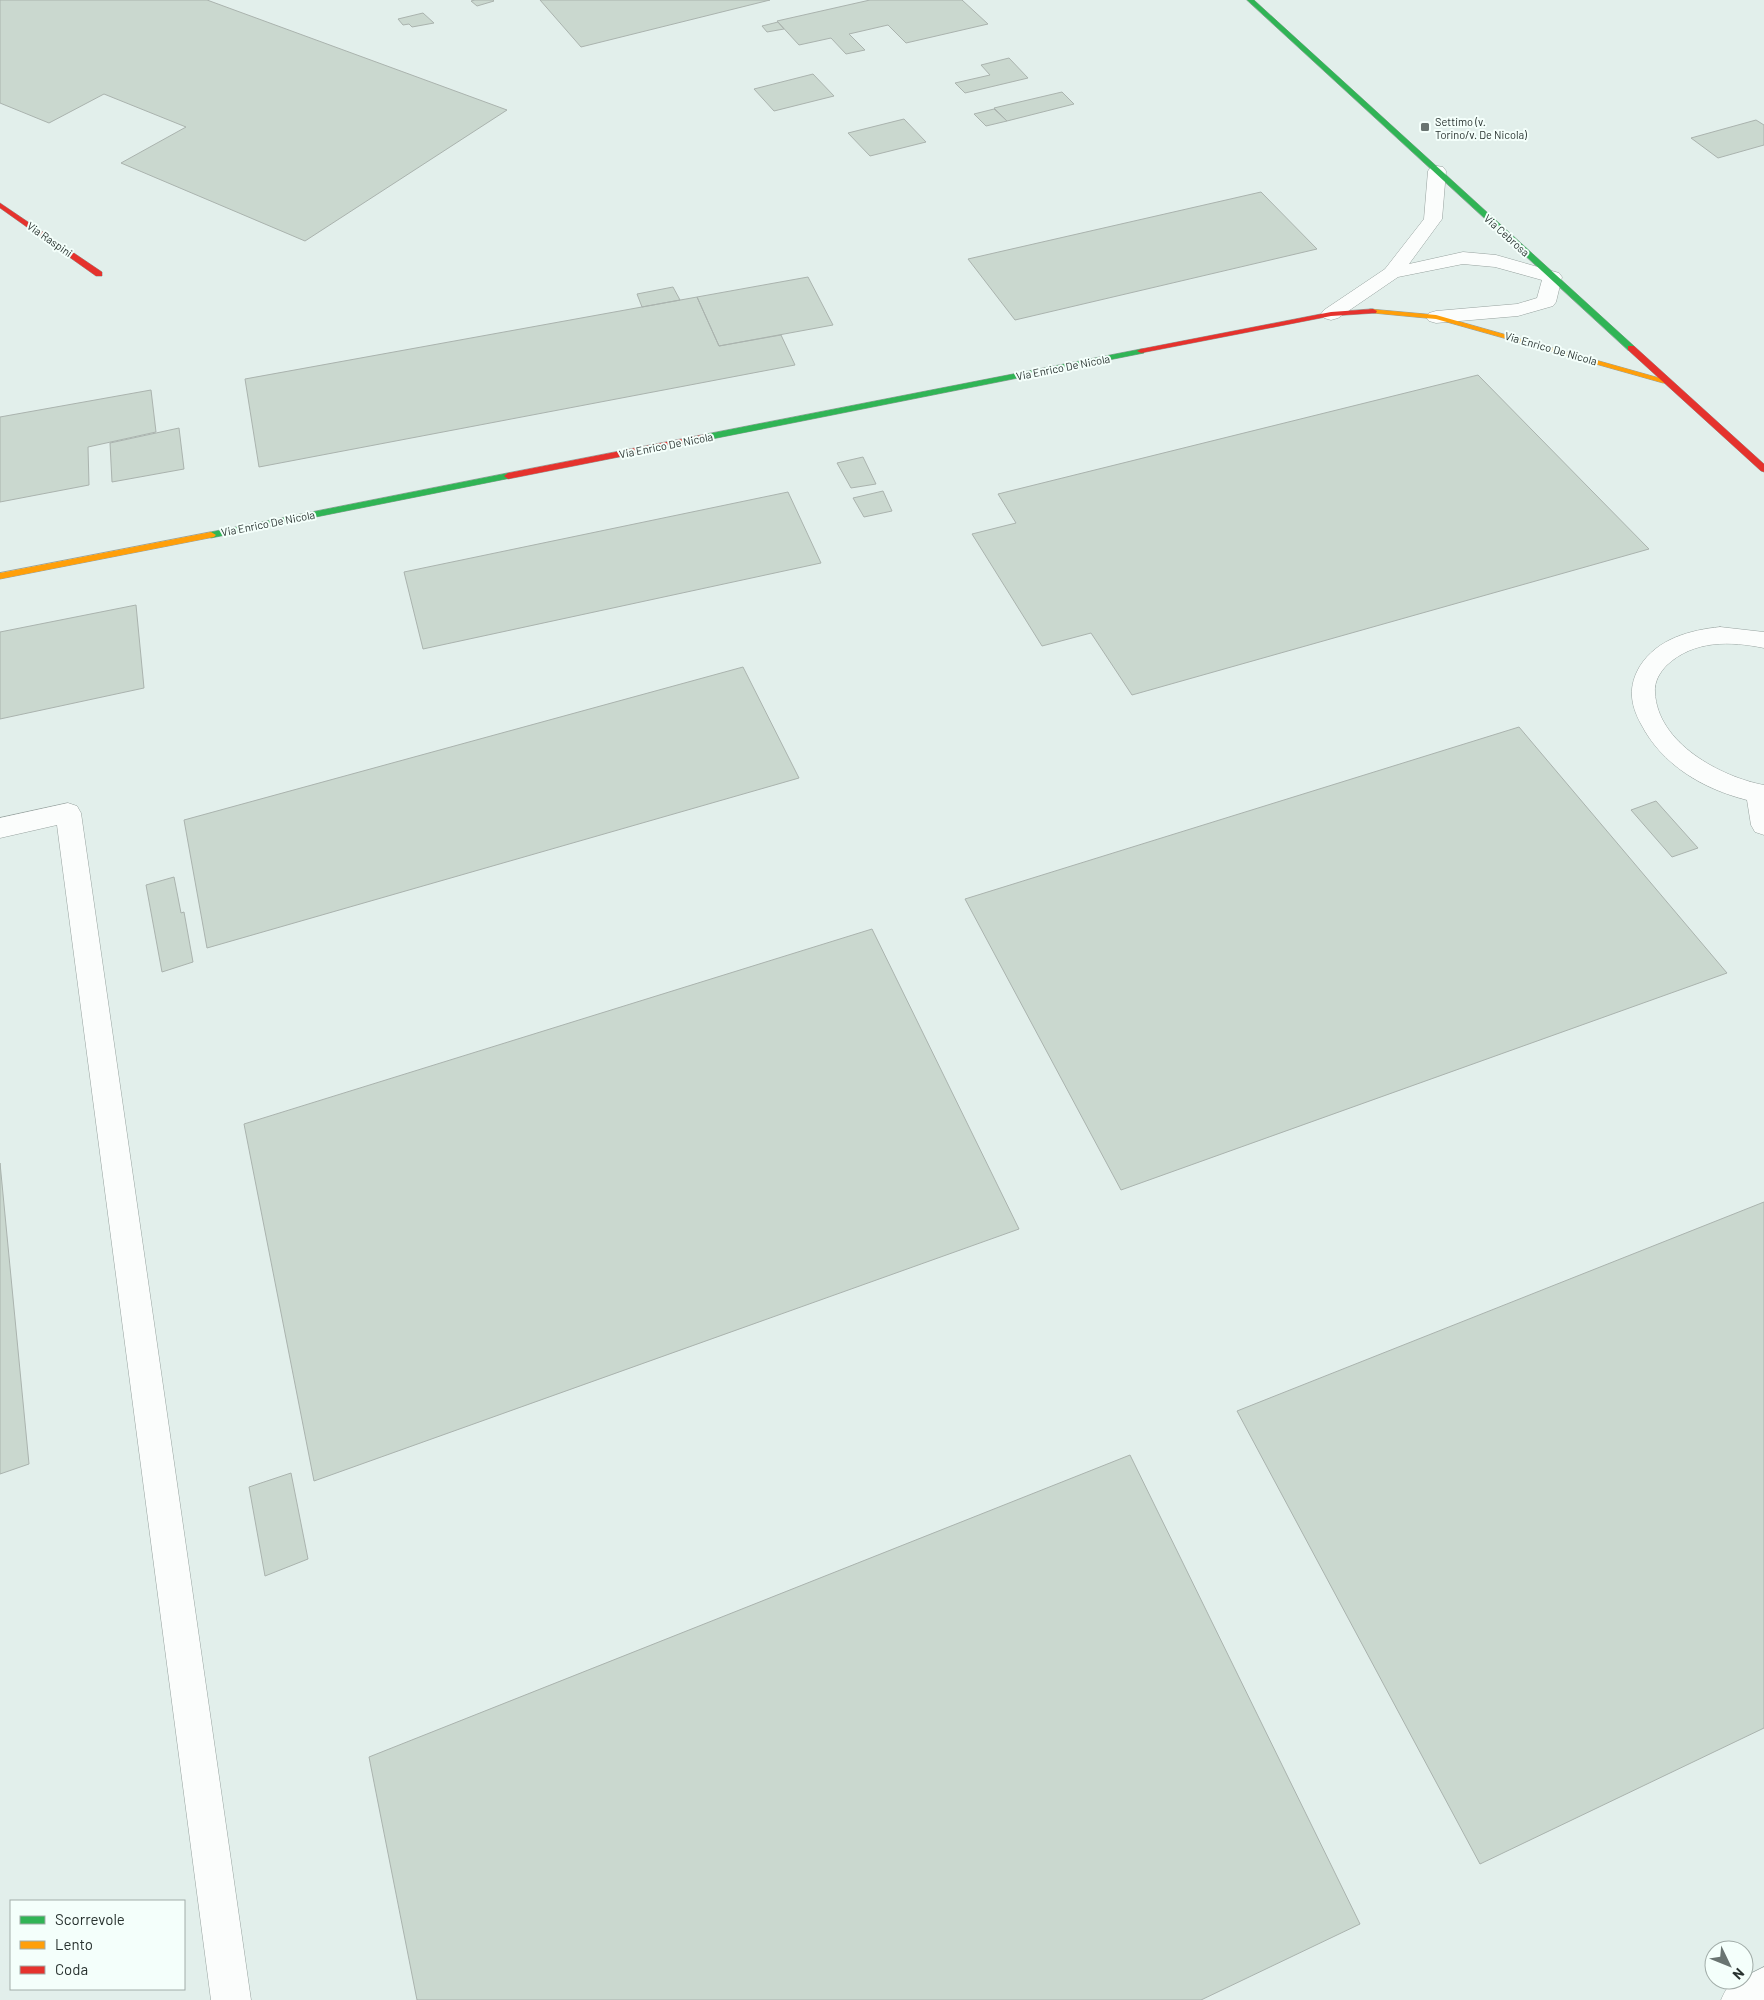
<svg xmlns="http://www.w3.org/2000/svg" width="1764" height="2000" font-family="Barlow,sans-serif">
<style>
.building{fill:#cad8cf;stroke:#aab3ae}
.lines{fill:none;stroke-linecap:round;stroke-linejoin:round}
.lane-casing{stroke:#97a29f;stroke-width:1}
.street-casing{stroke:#97a29f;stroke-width:1}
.fast-casing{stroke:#97a29f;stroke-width:1}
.slow-casing{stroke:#97a29f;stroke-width:1}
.jam-casing{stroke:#97a29f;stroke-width:1}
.lane{fill:#fbfdfc;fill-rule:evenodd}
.street{fill:#fbfdfc;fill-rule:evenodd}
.fast{fill:#30b455;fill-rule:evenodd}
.slow{fill:#ff9f0a;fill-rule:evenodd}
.jam{fill:#e5322d;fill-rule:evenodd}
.poi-dot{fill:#697471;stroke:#f4fffb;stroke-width:2}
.labels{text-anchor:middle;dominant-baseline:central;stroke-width:4;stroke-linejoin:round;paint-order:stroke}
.far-poi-label{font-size:11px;fill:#28322f;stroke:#f4fffb;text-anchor:start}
.far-street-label{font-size:11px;fill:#28322f;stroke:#f4fffb}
</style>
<rect width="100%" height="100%" fill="#e2efeb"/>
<!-- building -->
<path class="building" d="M0 0H207L507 110 305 241 121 163 186 127 104 94 49 123 0 103Z
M475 0H493L494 1 477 6 471 1Z
M540 0H770L581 47Z
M870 0H962L988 24 906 43 888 25 849 34 865 50 846 54 831 38 799 45 777 21Z
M423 13 434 23 412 27 409 24 403 25 398 19Z
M778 22 784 29 767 32 762 26Z
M1009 58 1028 78 965 93 955 83 990 75 981 65Z
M813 74 834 96 774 111 754 89Z
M1062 92 1074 104 1007 121 994 108Z
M994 109 1007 121 986 126 974 114Z
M904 119 926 142 870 156 848 133Z
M1756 120 1764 125V145L1718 158 1691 138Z
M1261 192 1317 249 1015 320 968 259Z
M808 277 833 325 719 346 697 297Z
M673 287 680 300 642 307 637 294Z
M697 297 719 346 781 335 795 365 259 467 245 379Z
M1478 375 1649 549 1132 695 1091 633 1042 646 972 534 1016 523 998 494Z
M151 390 156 432 88 447 89 485 0 502V417Z
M179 428 184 469 112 482 110 443Z
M863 457 876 484 851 488 837 463Z
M883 491 892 511 864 517 853 498Z
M788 492 821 563 423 649 404 572Z
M136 605 144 688 0 719V632Z
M743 667 799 778 207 948 184 820Z
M1519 727 1727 973 1121 1190 965 899Z
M1656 801 1698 848 1672 857 1631 810Z
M174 877 181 913 184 912 193 962 162 972 146 885Z
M872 929 1019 1229 314 1481 244 1124Z
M0 1163 29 1464 0 1474Z
M1764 1202V1728L1480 1864 1237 1411Z
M1130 1455 1360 1924 1201 2000H417L369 1757Z
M291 1473 308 1559 265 1576 249 1487Z"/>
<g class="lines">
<!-- lane casing -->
<g class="lane-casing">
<path id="lane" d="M1720 627 1764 632V648C1730 641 1694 640 1667 665 1660 672 1654 682 1655 692 1657 743 1721 777 1764 785V835L1755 832 1751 825 1747 800C1703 789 1662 765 1641 724 1630 704 1628 686 1640 666 1657 639 1690 630 1720 627Z
M68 803 77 806 81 813 251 2000H211L57 825 0 838V818Z
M1764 1967V2000H1721C1726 1989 1730 1980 1744 1980V1977Z"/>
</g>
<!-- street casing -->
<g class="street-casing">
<path id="street" d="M1437 166 1443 167 1446 171 1442 219 1409 264 1463 252 1496 255 1559 273 1562 277 1556 302 1553 306 1518 316 1436 323 1429 321 1426 317 1429 313 1436 311 1517 304 1537 298 1542 280 1495 267 1463 264 1398 277 1338 318 1331 320 1324 318 1321 314 1324 310 1385 269 1424 219 1428 171 1431 167Z"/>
</g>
<!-- fast casing -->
<g class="fast-casing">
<path id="fast" d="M1247 0H1254L1634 346V350H1628Z
M1141 349H1144V353L707 440 703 437 707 434Z
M508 473 511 474V478L211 538 206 535 211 532Z"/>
</g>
<!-- slow casing -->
<g class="slow-casing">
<path id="slow" d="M1370 309 1436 315 1670 381 1669 383H1663L1436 319 1373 313 1369 311Z
M211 532 216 535 214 537 0 579V573Z"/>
</g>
<!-- jam casing -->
<g class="jam-casing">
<path id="jam" d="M0 203 102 272V276H96L0 208Z
M1373 309 1377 311 1376 313 1331 316 1141 353 1137 351 1141 349 1331 312Z
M1628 346H1634L1764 464V472L1761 471 1628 350Z
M707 434 710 435V439L508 479 504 476 508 473Z"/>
</g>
<!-- lane -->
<use href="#lane" class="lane"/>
<!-- street -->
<use href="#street" class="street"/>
<!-- fast -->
<use href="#fast" class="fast"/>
<!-- slow -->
<use href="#slow" class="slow"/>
<!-- jam -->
<use href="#jam" class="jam"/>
</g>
<!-- markers -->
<rect class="poi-dot" x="1420" y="122" width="10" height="10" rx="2.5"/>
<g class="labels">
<!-- far-poi labels -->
<g class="far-poi-label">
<text x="1435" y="121">Settimo (v.<tspan x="1435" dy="13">Torino/v. De Nicola)</tspan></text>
</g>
<!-- far-street labels -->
<g class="far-street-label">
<text transform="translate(1507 235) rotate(42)">Via Cebrosa</text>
<text transform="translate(50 239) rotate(35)">Via Raspini</text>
<text transform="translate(1551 348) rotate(16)">Via Enrico De Nicola</text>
<text transform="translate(1063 367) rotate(-11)">Via Enrico De Nicola</text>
<text transform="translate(666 445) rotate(-11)">Via Enrico De Nicola</text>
<text transform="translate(268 523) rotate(-11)">Via Enrico De Nicola</text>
</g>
</g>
<!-- legend -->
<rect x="10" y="1900" width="175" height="90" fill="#f4fffb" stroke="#a2ada9"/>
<rect x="20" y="1916" width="25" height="8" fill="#30b455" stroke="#a2ada9"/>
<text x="55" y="1925" font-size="15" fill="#28322f">Scorrevole</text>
<rect x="20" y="1941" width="25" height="8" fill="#ff9f0a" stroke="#a2ada9"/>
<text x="55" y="1950" font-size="15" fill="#28322f">Lento</text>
<rect x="20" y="1966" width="25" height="8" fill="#e5322d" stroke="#a2ada9"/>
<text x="55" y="1975" font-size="15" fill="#28322f">Coda</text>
<!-- north arrow -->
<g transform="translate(1729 1965) rotate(133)"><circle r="24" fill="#f4fffb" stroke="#a2ada9"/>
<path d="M0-4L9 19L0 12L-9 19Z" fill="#697471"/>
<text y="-8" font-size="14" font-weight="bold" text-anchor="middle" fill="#28322f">N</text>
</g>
</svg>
